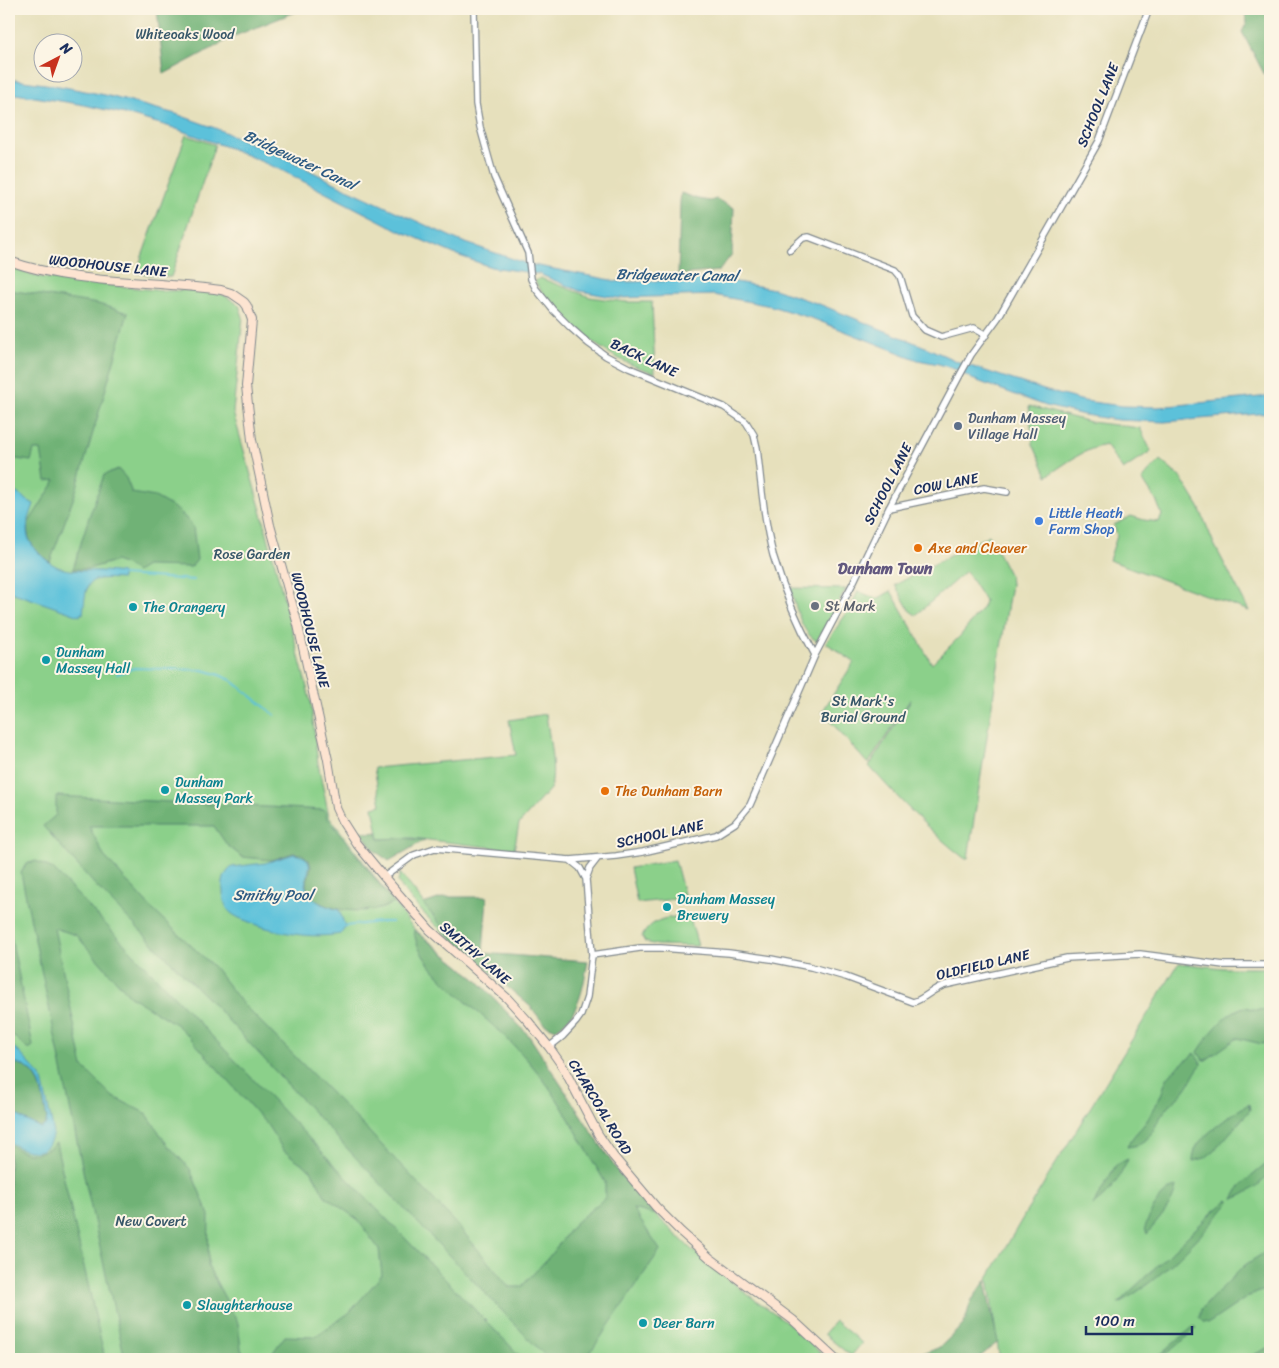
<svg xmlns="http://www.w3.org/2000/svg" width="1279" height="1368" font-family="Sriracha,sans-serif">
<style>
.green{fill:#8bd08a;stroke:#538074}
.forest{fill:#70b276;stroke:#46706a}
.water{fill:#5cc1da;stroke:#3c789c}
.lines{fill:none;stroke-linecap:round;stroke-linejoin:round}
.stream{stroke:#5cc1da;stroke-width:2}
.minor-casing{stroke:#80888d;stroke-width:8}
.secondary-casing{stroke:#80888d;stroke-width:10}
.minor{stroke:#fff;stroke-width:5.5}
.secondary{stroke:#fde4d1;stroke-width:8}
.service-dot{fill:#5c6f8a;stroke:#fcf5e5;stroke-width:2}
.shop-dot{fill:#3f7fe0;stroke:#fcf5e5;stroke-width:2}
.food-dot{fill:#e8710a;stroke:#fcf5e5;stroke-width:2}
.worship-dot{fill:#6b7280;stroke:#fcf5e5;stroke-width:2}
.culture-dot{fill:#0f9aa8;stroke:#fcf5e5;stroke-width:2}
.labels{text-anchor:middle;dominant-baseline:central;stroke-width:4;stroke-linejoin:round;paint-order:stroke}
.park-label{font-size:14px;fill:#375769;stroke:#fcf5e5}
.street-label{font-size:14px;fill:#1b2f5e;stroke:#fcf5e5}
.service-label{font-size:14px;fill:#4e5e75;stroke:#fcf5e5;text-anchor:start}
.shop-label{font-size:14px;fill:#366cbe;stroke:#fcf5e5;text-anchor:start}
.food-label{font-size:14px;fill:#c56008;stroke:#fcf5e5;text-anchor:start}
.worship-label{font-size:14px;fill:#5b616d;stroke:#fcf5e5;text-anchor:start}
.culture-label{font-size:14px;fill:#0d838f;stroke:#fcf5e5;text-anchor:start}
.water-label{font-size:15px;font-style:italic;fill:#2e5b83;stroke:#fcf5e5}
.quarter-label{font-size:16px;font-weight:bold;fill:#62587f;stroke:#fcf5e5}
</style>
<rect width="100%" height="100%" fill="#fcf5e5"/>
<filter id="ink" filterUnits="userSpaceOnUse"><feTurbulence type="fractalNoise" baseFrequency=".02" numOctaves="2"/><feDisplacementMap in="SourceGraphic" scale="10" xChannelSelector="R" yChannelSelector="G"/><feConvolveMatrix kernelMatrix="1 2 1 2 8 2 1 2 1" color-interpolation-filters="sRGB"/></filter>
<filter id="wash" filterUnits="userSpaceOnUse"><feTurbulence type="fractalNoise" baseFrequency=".0096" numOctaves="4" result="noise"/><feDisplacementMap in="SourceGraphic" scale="20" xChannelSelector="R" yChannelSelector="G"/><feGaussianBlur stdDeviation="1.12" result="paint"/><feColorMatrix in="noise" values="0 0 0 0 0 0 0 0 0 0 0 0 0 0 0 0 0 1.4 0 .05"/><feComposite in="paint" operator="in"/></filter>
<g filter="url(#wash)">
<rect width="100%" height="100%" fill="#e6e0bc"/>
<!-- green -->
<path class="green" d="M186 135 215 145 171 277 136 273Z
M9 267 40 277 163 291 201 290 224 295 239 305 243 317 233 412 262 514 311 703 318 764 329 816 414 929 477 980 529 1036 618 1172 656 1215 691 1249 747 1294 790 1324 827 1359H9Z
M540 278 590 297 626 302H652L655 373C642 369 628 364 616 357 587 341 551 310 535 281Z
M1029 406 1090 422 1140 428 1151 451 1123 470 1106 445C1085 448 1065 464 1047 476L1033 444Z
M1160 460 1181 478 1199 507 1214 544 1249 611 1109 560 1117 536 1114 525 1131 516 1144 520 1159 522 1162 515 1157 502 1142 479Z
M989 535 1010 576 1011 584 968 858H964C929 831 899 799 869 766L911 700H910L868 764 822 712 854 662 826 643 851 607 858 591 877 599 891 591 932 664 961 635 983 607 985 601 966 571 916 615 910 611 895 585Z
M790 588 846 589 817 641C800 632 796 605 790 588Z
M546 714C548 732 557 773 550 789L519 824 514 850 412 838 379 839 373 807 381 805 374 768 516 755 509 720Z
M675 860 685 898 637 903 630 868Z
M400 873 456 943C435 925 413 905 398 882Z
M674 917 690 918 698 946 657 945 645 942 642 937C648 924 660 918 674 917Z
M1179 963 1223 968H1270V1359H1007L999 1355 988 1278 1025 1214Z
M835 1321 862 1343 851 1356 824 1334Z"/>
<!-- forest -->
<path class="forest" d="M157 9H303L237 35 164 74Z
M1246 9H1270V85L1242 32 1247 22 1244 10Z
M681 193 698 199 710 201 716 199 734 208 732 254 719 271 678 275 680 202Z
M9 290 98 304 128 313 75 494 50 562C37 554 23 538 29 522L56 480 46 481 41 450H34L31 461 9 458V408L11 400 9 397Z
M118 469 126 478 132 493 155 497 178 510 193 526 197 560 191 567 146 566 136 572 126 565 115 561 88 569H73L88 520 104 475Z
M56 796 325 810 327 817 394 903C389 905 384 908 379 909 362 913 328 911 314 899 310 895 308 890 306 885L311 867 309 860 302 854 293 853 272 860 242 857 227 845 214 826H89L104 856 152 909 214 967 243 1004 355 1117 455 1222 509 1287H521L548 1258 575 1223 605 1198V1182C581 1142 561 1098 530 1063 508 1037 477 1012 452 989 435 972 416 954 414 930L477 980 529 1036 618 1172 656 1215 633 1209 660 1250 586 1359H548L356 1158 211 1002 96 886 43 826 56 815Z
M360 831 370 833 377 832 379 839 401 838 425 840 389 861 375 851Z
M36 861 53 869 364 1196 523 1359H268L285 1336 314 1337 349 1313 382 1275 379 1249 357 1219 325 1196 311 1170 284 1151 268 1126 194 1042 177 1025 130 996 76 935 54 928 83 1067 112 1096 147 1114 166 1143 190 1169 209 1215 208 1266 238 1323 241 1349 246 1359H125L86 1185 21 873 26 864Z
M444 897H487L483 953 588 961C583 987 580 1015 556 1029L544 1024 531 1007 456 943 423 904Z
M9 926 33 1046 28 1050 17 1039 9 1034Z
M1244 1007 1258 1010 1270 1009V1041L1262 1044 1237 1038 1206 1060H1203L1198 1052C1209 1035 1224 1013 1244 1007Z
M1195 1053 1202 1064C1194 1072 1192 1081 1185 1090 1179 1098 1170 1103 1164 1112 1156 1122 1153 1136 1142 1143 1138 1146 1132 1146 1127 1147 1133 1134 1141 1130 1148 1119 1152 1113 1158 1101 1161 1095 1164 1088 1164 1083 1168 1077 1175 1068 1186 1061 1195 1053Z
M9 1062C43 1068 40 1089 47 1118L46 1124 41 1128 23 1119 9 1109Z
M1249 1104 1250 1110 1215 1150 1205 1158 1193 1161C1193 1155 1195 1148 1199 1143 1207 1132 1237 1110 1249 1104Z
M56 1143 105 1359H9V1144C28 1157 38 1157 56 1143Z
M1128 1159C1120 1178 1110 1193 1093 1205L1116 1165Z
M1270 1161V1174C1259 1185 1248 1194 1233 1199L1241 1185Z
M1176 1186C1174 1204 1159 1219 1147 1234L1145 1227C1152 1209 1158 1195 1176 1186Z
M1228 1200 1230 1202C1202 1235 1157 1284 1118 1303L1212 1213Z
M1270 1249V1288L1249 1296 1209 1323 1203 1322 1199 1318 1201 1309 1245 1265Z
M987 1279 986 1287 998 1342 981 1356V1359H901L915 1353 928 1352 940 1347 964 1324 971 1301Z
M1194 1326 1196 1328C1186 1338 1166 1359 1151 1359L1161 1354Z
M1270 1347V1359H1244Z"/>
<!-- water -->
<path class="water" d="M9 79 59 86 105 95 176 114 215 128 289 160 343 187 460 241 528 264 621 282 666 281 715 278 774 289 819 304 923 346 961 363 1047 391 1084 401 1122 406 1158 407 1270 396V413L1164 422 1118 420 1084 415 1046 406 972 379 957 370 939 364 918 360 814 319 771 306 714 295 618 298 580 291 539 274 491 267 454 254 396 229 283 171 235 150 171 127 125 114 79 104 9 93Z
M9 489C19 493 25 500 34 504 27 526 21 534 39 553 59 574 72 570 99 571 106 571 114 572 122 573V579C86 577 87 579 83 614L81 613 80 616 11 592 9 586Z
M294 854C317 858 308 869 305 885 311 902 323 905 339 910L345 926 341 934C310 939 276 933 247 921 241 919 234 916 230 912 225 907 223 898 223 891 222 882 224 873 232 867L265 863Z
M9 1044 17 1050 41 1076 53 1128C52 1158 28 1155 9 1142V1109L23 1119 41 1128 46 1124 47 1118C41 1089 43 1067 9 1062Z"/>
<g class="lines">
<!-- stream -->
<path class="stream" d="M122 575 194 580
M117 674 134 668 203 670 217 674 231 680 275 715
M345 926 379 922H392"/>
</g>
</g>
<g filter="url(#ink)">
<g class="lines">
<!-- minor casing -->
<g class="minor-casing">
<path id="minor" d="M474 9 476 104 480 127 494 177 528 253 531 279 536 289 553 310 571 328 588 343 606 356 629 368 724 407 746 422 754 435 757 448C761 483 764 520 773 555 783 589 797 623 815 655
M790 250 803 238 809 237 895 270 900 276 912 316 925 330 941 337 974 328 986 335
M889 508 984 488 1007 492
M384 877 414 855 435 848 570 860 616 856 643 852 716 835 735 823 750 805 815 655 853 583 889 508 960 375 971 355 998 318 1099 141 1149 9
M586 879 590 868 597 859
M592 955 640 948H661L729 953 771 959 811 967 846 977 913 1002C925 999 933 988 945 985L1067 958 1140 954 1224 965H1270
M549 1047 563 1036 576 1022 581 1015 587 997 592 955 586 879 580 868 570 860"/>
</g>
<!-- secondary casing -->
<g class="secondary-casing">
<path id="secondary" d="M9 261C77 285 150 280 221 290L231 293 244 302 247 306 252 320 246 386 252 440 270 525 298 625 328 760 336 808 342 821 356 843 384 877 430 930 507 998 528 1021 549 1047 563 1067 598 1134 613 1156 656 1207 681 1232 710 1258 793 1320 835 1359"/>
</g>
<!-- minor -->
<use href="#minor" class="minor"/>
<!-- secondary -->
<use href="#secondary" class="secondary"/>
</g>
</g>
<!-- markers -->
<circle class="service-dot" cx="958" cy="426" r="5"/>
<circle class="shop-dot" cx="1039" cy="521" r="5"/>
<g class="food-dot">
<circle cx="918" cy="548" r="5"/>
<circle cx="605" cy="791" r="5"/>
</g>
<circle class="worship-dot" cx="815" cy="606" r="5"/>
<g class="culture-dot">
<circle cx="133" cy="607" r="5"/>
<circle cx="46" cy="660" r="5"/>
<circle cx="165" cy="790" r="5"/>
<circle cx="667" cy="907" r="5"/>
<circle cx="187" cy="1305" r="5"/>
<circle cx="643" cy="1323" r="5"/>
</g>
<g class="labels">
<!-- park labels -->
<g class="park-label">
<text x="185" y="34">Whiteoaks Wood</text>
<text x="252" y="554">Rose Garden</text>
<text x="863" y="701">St Mark's<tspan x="863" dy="16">Burial Ground</tspan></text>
<text x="151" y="1221">New Covert</text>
</g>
<!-- street labels -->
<g class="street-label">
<text transform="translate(1098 105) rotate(-68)">SCHOOL LANE</text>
<text transform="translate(108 266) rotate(6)">WOODHOUSE LANE</text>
<text transform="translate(644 358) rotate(25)">BACK LANE</text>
<text transform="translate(888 484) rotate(-63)">SCHOOL LANE</text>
<text transform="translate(946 484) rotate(-11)">COW LANE</text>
<text transform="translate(310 630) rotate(76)">WOODHOUSE LANE</text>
<text transform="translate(660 834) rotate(-12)">SCHOOL LANE</text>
<text transform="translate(475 953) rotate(41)">SMITHY LANE</text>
<text transform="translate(983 965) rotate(-13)">OLDFIELD LANE</text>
<text transform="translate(600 1107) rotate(59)">CHARCOAL ROAD</text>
</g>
<!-- service labels -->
<g class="service-label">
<text x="968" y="418">Dunham Massey<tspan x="968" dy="16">Village Hall</tspan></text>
</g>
<!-- shop labels -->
<g class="shop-label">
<text x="1049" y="513">Little Heath<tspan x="1049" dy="16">Farm Shop</tspan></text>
</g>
<!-- food labels -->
<g class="food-label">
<text x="928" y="548">Axe and Cleaver</text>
<text x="615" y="791">The Dunham Barn</text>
</g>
<!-- worship labels -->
<g class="worship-label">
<text x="825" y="606">St Mark</text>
</g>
<!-- culture labels -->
<g class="culture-label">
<text x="143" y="607">The Orangery</text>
<text x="56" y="652">Dunham<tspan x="56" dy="16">Massey Hall</tspan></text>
<text x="175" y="782">Dunham<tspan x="175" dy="16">Massey Park</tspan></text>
<text x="677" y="899">Dunham Massey<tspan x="677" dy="16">Brewery</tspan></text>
<text x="197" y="1305">Slaughterhouse</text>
<text x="653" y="1323">Deer Barn</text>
</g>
<!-- water labels -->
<g class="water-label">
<text transform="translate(300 160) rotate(25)">Bridgewater Canal</text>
<text transform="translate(677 275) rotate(1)">Bridgewater Canal</text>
<text x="273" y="895">Smithy Pool</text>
</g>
<!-- quarter labels -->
<g class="quarter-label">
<text x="885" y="568">Dunham Town</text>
</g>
</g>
<!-- margin -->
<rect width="1279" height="1368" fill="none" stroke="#fcf5e5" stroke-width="30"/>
<!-- north arrow -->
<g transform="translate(58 58) rotate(41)"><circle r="24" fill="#fcf5e5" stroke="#a2a6af"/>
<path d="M0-4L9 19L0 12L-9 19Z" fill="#c8321e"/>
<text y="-8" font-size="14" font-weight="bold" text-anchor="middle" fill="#1b2f5e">N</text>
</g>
<!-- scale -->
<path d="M1086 1326v8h106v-8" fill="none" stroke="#1b2f5e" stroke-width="2.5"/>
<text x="1094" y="1326" font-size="15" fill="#1b2f5e" stroke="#fcf5e5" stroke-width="4" paint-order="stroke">100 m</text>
</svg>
